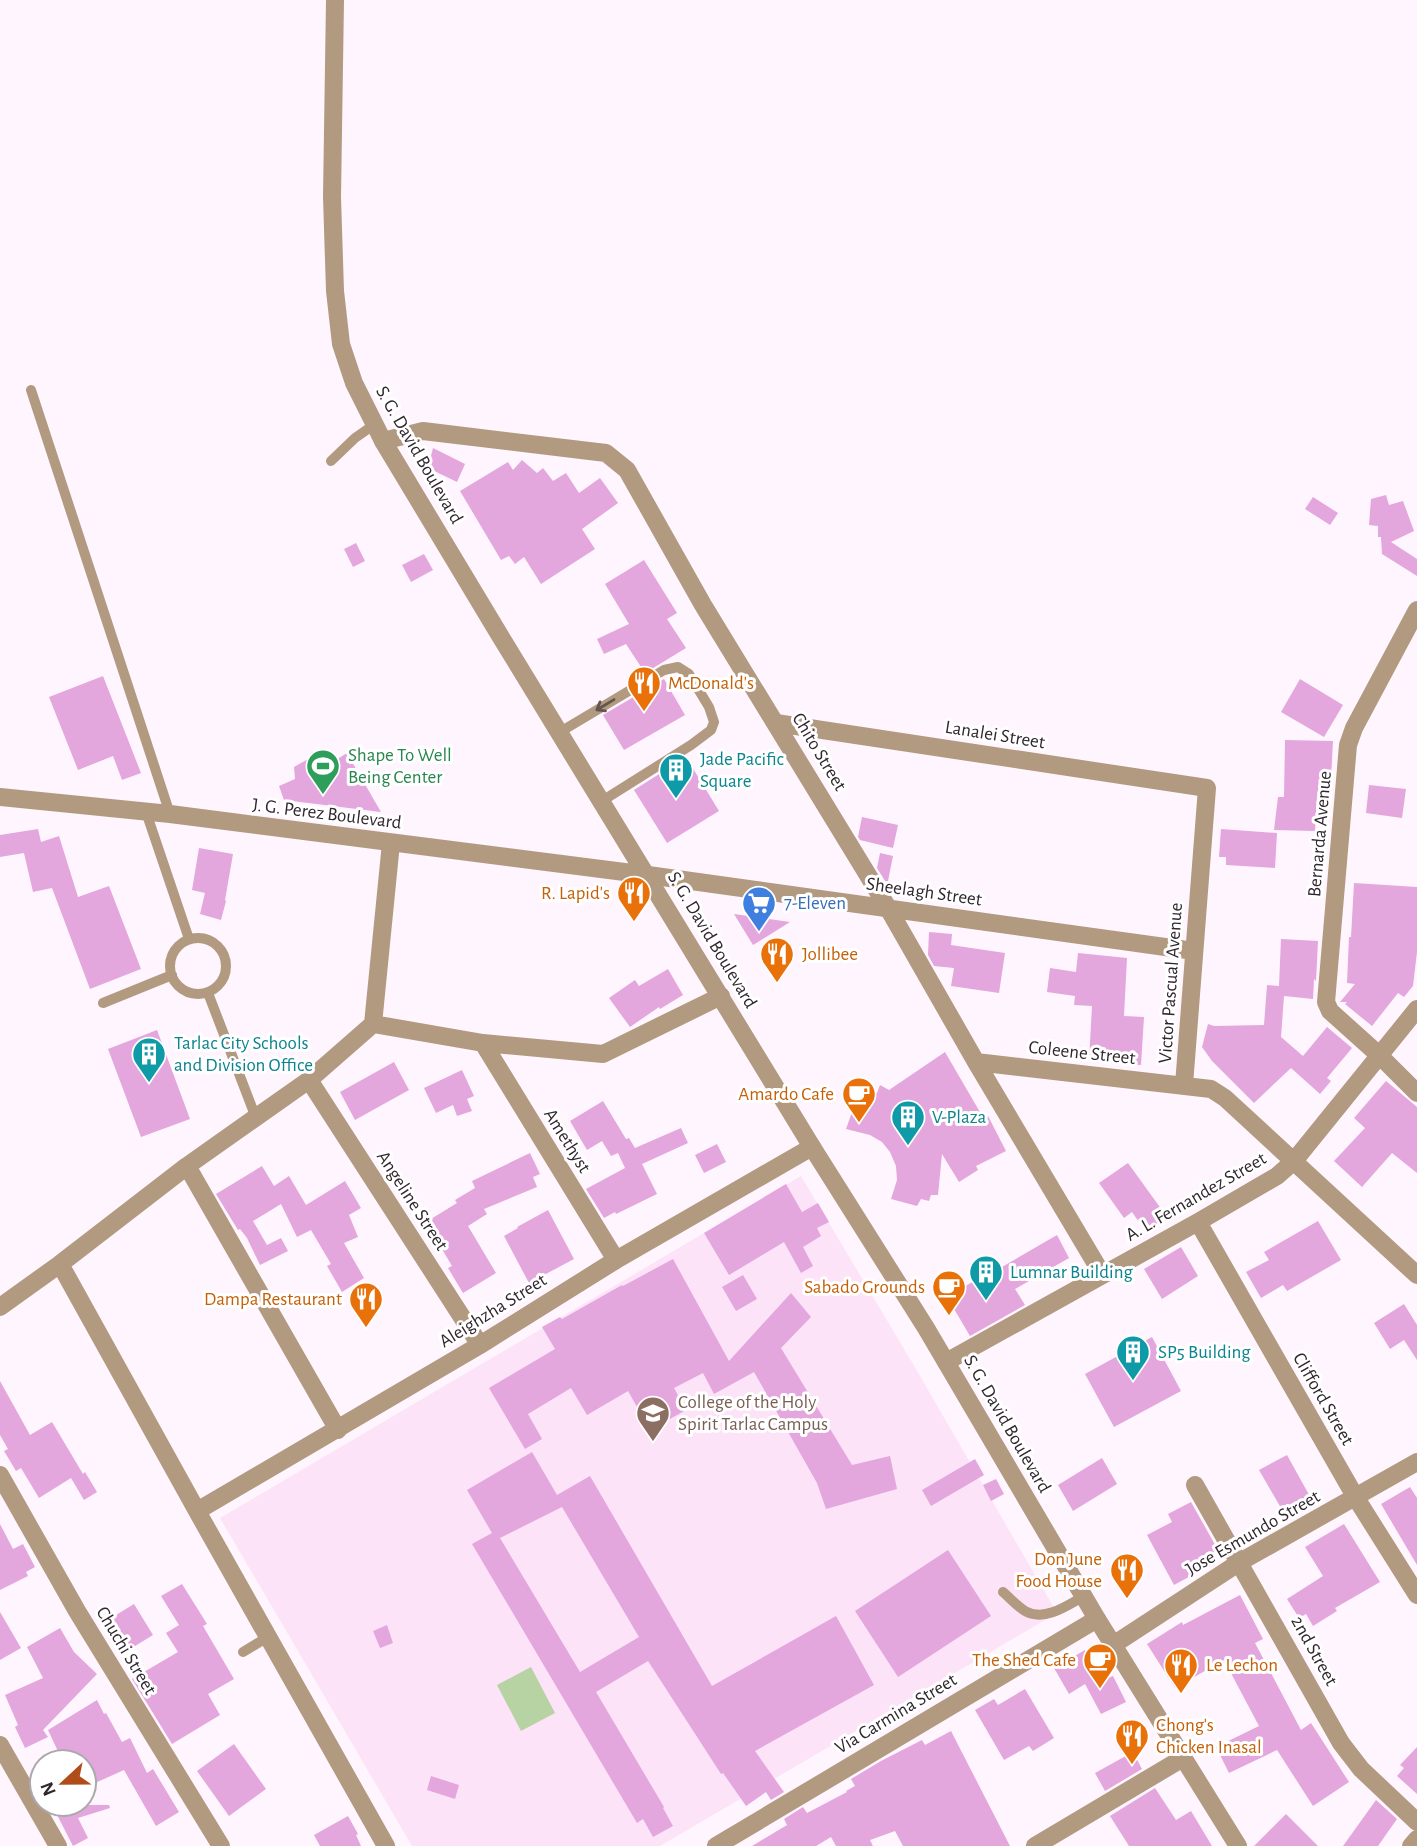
<svg xmlns="http://www.w3.org/2000/svg" width="1417" height="1846" font-family="'Alegreya Sans',sans-serif">
<style>
.built{fill:#fce3f8}
.green{fill:#b7d3a4}
.building{fill:#e3a6dd;fill-rule:evenodd}
.lines{fill:none;stroke-linecap:round;stroke-linejoin:round}
.service{stroke:#b29a80;stroke-width:10}
.minor{stroke:#b29a80;stroke-width:18}
.tertiary{stroke:#b29a80;stroke-width:18}
.oneway{stroke:#64554f}
.labels{text-anchor:middle;dominant-baseline:central;stroke-width:6;stroke-linejoin:round;paint-order:stroke}
.street-label{font-size:19px;fill:#30272f;stroke:#fff}
.food-label{font-size:19px;fill:#c56008;stroke:#fff;text-anchor:end}
.leisure-label{font-size:19px;fill:#27864d;stroke:#fff;text-anchor:start}
.culture-label{font-size:19px;fill:#0d838f;stroke:#fff;text-anchor:start}
.shop-label{font-size:19px;fill:#366cbe;stroke:#fff;text-anchor:start}
.education-label{font-size:19px;fill:#785e54;stroke:#fff;text-anchor:start}
</style>
<rect width="100%" height="100%" fill="#fff5fe"/>
<!-- built -->
<path class="built" d="M801 1176 916 1369 1057 1613 660 1846H412L220 1518Z"/>
<!-- green -->
<path class="green" d="M531 1667 555 1713 521 1731 497 1685Z"/>
<!-- building -->
<path class="building" d="M433 448 465 464 457 482 428 468Z
M522 460 537 473 543 468 553 481 566 473 579 493 600 478 618 503 582 529 595 549 541 584 524 557 515 564 509 556 501 560 460 491 508 462 513 470Z
M1386 495 1389 505 1403 501 1414 531 1391 542 1417 559V576L1382 554 1381 537H1378V526L1369 525 1371 499Z
M1313 497 1338 513 1330 525 1305 509Z
M356 543 365 561 353 567 344 549Z
M424 554 433 570 411 582 402 565Z
M644 560 677 613 667 619 686 648 645 673 626 644 604 654 597 639 629 624 605 584Z
M103 676 141 773 122 780 113 756 78 770 49 697Z
M664 679 685 715 624 750 603 715Z
M1300 679 1343 705 1324 737 1281 712Z
M1285 740 1333 741 1330 797 1317 796 1315 831 1274 830 1278 797H1284Z
M347 753 381 812 284 800 279 786 295 779 294 767 315 755 328 765Z
M686 757 719 811 667 843 634 790Z
M1369 785 1406 789 1402 818 1366 813Z
M862 817 898 825 893 848 860 840 858 837Z
M38 829 41 842 59 836 78 897 109 886 141 969 90 989 52 888 33 892 24 853 0 857V835Z
M1221 829 1277 833 1275 868 1226 865V857H1219Z
M199 848 233 854 225 900 226 901 221 920 200 914 205 893 192 890Z
M880 853 893 856 888 881H885L877 868Z
M1354 883 1417 887V952L1413 986 1404 997 1398 993 1372 1026 1345 1004 1347 1002H1340L1355 984 1347 983 1349 937H1351Z
M734 914 790 922 753 945Z
M929 932 952 934 951 945 1005 953 999 993 951 986 954 968 934 966 928 955Z
M1281 939 1318 941 1316 981 1314 979 1313 999 1284 996 1281 1037 1303 1056 1327 1027 1352 1048 1327 1078 1331 1081 1320 1094 1291 1068 1254 1103 1212 1061 1202 1047 1208 1024 1214 1026 1264 1025 1267 985 1279 986Z
M1078 953 1127 958 1124 1016 1144 1017 1141 1065 1089 1061 1092 1006 1074 1005 1075 996 1047 992 1050 968 1076 972Z
M668 969 683 995 660 1009 659 1007 630 1027 609 998 635 980 639 986Z
M157 1030 190 1119 141 1137 108 1049Z
M945 1052 984 1119 988 1116 1006 1151 976 1166 978 1170 959 1182 942 1154 938 1195H931L929 1201 921 1199 917 1206 891 1199 897 1180 896 1166 890 1152 882 1142 870 1135 846 1129 857 1098 864 1101 867 1092 877 1093 880 1085 889 1090Z
M394 1062 409 1090 355 1120 340 1092Z
M462 1070 474 1096 467 1099 472 1111 457 1116 453 1105 436 1113 424 1088Z
M1386 1081 1417 1107V1173L1392 1153 1362 1187 1334 1161 1365 1128 1354 1118Z
M603 1101 626 1139 629 1138 635 1148 681 1128 688 1143 642 1164 657 1194 616 1214 615 1212 604 1218 586 1189 625 1168 618 1153 611 1156 602 1141 587 1150 570 1121Z
M717 1144 726 1162 704 1173 695 1155Z
M530 1153 540 1174 533 1177 537 1187 484 1209 487 1214 468 1226 496 1273 463 1293 448 1268 452 1266 426 1222 457 1203 455 1200 475 1188 472 1181Z
M1128 1163 1167 1217 1146 1232 1132 1212 1124 1218 1099 1183Z
M262 1166 274 1186 289 1176 306 1205 345 1181 361 1208 349 1215 358 1237 344 1243 364 1278 342 1292 327 1266 331 1264 311 1230 297 1237 281 1204 253 1221 267 1245 281 1238 288 1251 260 1265 247 1238 240 1229 238 1230 216 1194Z
M786 1184 802 1212 818 1203 829 1222 817 1228 821 1236 803 1247 813 1266 801 1273 784 1242 729 1275 704 1233Z
M548 1210 574 1259 529 1283 504 1236 518 1228 517 1227Z
M1318 1221 1341 1260 1287 1291 1283 1285 1261 1298 1246 1272 1269 1260 1264 1252Z
M1057 1235 1069 1258 1015 1289 1025 1305 970 1336 947 1297 1001 1265 1002 1267Z
M1181 1247 1198 1276 1162 1299 1144 1269Z
M673 1259 729 1361 791 1293 811 1317 781 1348 852 1465 890 1456 897 1489 826 1509 817 1483 754 1372 714 1394 703 1373 674 1388 686 1410 650 1430 628 1391 587 1415 571 1388 528 1414 542 1439 525 1449 489 1388 555 1349 542 1327 560 1317 562 1319 622 1285 623 1286Z
M743 1275 757 1299 736 1311 722 1287Z
M1404 1304 1417 1325V1360L1404 1340 1390 1349 1374 1323Z
M1152 1337 1181 1391 1114 1427 1085 1374Z
M0 1381 30 1435 52 1422 83 1474 85 1472 97 1492 84 1500 71 1478 39 1498 21 1468 16 1471 4 1451 8 1449 0 1435Z
M532 1452 557 1495 590 1476 712 1686 836 1616 874 1685 755 1751 784 1792 771 1800 766 1792 746 1806 723 1773 721 1774 648 1661 596 1692 664 1807 663 1808 673 1826 653 1837 643 1819 637 1823 472 1544 492 1533 467 1490ZM562 1507 639 1637 580 1672 500 1538Z
M1287 1455 1313 1502 1302 1508 1303 1511 1288 1520 1259 1470Z
M1102 1458 1117 1484 1073 1511 1058 1485Z
M975 1459 984 1475 931 1506 922 1490Z
M996 1479 1004 1494 991 1501 983 1485Z
M1410 1487 1417 1498V1565L1381 1504Z
M1191 1502 1218 1550 1192 1565 1196 1573 1174 1585 1147 1535 1172 1522 1168 1514Z
M0 1524 13 1549 23 1544 35 1567 26 1572 28 1576 0 1590Z
M1344 1524 1380 1582 1335 1608 1337 1611 1313 1626 1306 1614 1299 1618 1287 1599 1323 1576 1305 1547Z
M948 1550 991 1616 898 1677 855 1611Z
M182 1584 207 1624 203 1626 234 1679 208 1694 220 1715 172 1744 132 1679 178 1652 166 1633 179 1625 161 1596Z
M1240 1595 1263 1639 1255 1643 1301 1730 1311 1723 1349 1782 1313 1806 1277 1750 1229 1773 1216 1747 1259 1726 1224 1660 1175 1688 1147 1644 1182 1622 1183 1625Z
M134 1604 153 1635 122 1654 103 1623Z
M0 1612 21 1648 0 1660Z
M387 1625 393 1643 380 1648 373 1631Z
M60 1628 74 1652 97 1674 43 1730 48 1737 25 1748 15 1727 18 1725 5 1695 43 1678 27 1647Z
M1085 1650 1103 1680 1113 1676 1126 1702 1101 1714 1085 1684 1069 1694 1054 1668Z
M1025 1689 1054 1738 1033 1751 1029 1746 1004 1760 975 1710 994 1699 998 1705Z
M97 1700 104 1714 106 1713 122 1742 130 1738 147 1773 153 1769 179 1812 156 1826 124 1770 84 1788V1762H63L48 1730Z
M951 1731 1010 1846H903L895 1831 870 1840 873 1846H836L831 1837 816 1846H752L787 1825 784 1819 803 1807 807 1813 847 1792 846 1791 855 1786 851 1779 881 1761 922 1740 925 1745Z
M234 1744 266 1789 229 1816 197 1771Z
M1417 1747V1794L1397 1776 1404 1768 1400 1765Z
M1133 1752 1142 1769 1105 1791 1095 1773Z
M431 1776 459 1785 455 1799 427 1790Z
M1155 1788 1176 1820 1191 1811 1212 1846H1129L1110 1816Z
M1376 1800 1397 1819 1378 1846H1343Z
M52 1805H109L110 1808 78 1818 88 1838 73 1846Z
M1286 1814 1318 1846H1254Z
M348 1816 358 1834 356 1835 361 1846H320L314 1835Z"/>
<g class="lines">
<!-- service -->
<path class="service" d="M31 390 170 814
M331 461 355 438 375 424
M560 732 664 670 678 667 689 674 709 707 714 722 711 730 691 745 602 801
M146 812 189 939
M170 966a28 28 0 1 1 56 0a28 28 0 1 1-56 0Z
M208 993 256 1118
M103 1003 172 975
M1003 1592C1010 1598 1017 1606 1025 1611 1044 1622 1067 1606 1084 1596
M243 1652 268 1637"/>
<!-- minor -->
<path class="minor" d="M383 441 423 431 606 453 627 470 703 605 888 908 976 1062 1102 1274
M1417 610 1354 728 1348 745 1326 1002 1330 1011 1379 1055 1417 1093
M776 723 1207 788 1184 1085
M648 875 1194 951
M373 1024 391 843
M483 1043 616 1260
M976 1062 1211 1089 1225 1098 1417 1275
M309 1080 480 1345
M187 1166 338 1430
M1198 1222 1356 1498 1417 1595
M60 1264 197 1511 386 1846
M0 1307 60 1264 187 1166 309 1080 373 1024 483 1043 603 1054 721 996
M946 1362 1198 1222 1277 1176 1294 1161 1417 1009
M0 1475 77 1611 221 1846
M1195 1485 1341 1743 1361 1769 1417 1822
M197 1511 480 1345 616 1260 812 1147
M1113 1645 1240 1562 1417 1462
M0 1745 58 1846
M716 1846 1097 1619
M1035 1846 1183 1758
M1411 1846 1417 1839"/>
<!-- tertiary -->
<path class="tertiary" d="M335 0 332 197 335 291 341 344 354 383 383 441 499 634 812 1147 926 1328 1097 1619 1238 1846
M0 797 170 814 648 875"/>
</g>
<!-- one-way arrows -->
<defs><path id="oneway-shaft" d="M-6 0H5M1.5-3L5.5 0L1.5 3" fill="none" stroke-width="1.6" stroke-linecap="round" stroke-linejoin="round" transform="scale(1.75)"/></defs>
<use class="oneway" href="#oneway-shaft" transform="translate(605 705) rotate(149)"/>
<!-- icons -->
<defs>
<g id="restaurant-pin" transform="scale(1.75)"><path d="M0 17L-7.5 6A9.5 9.5 0 1 1 7.5 6Z" fill="#e8710a" stroke="#fff"/><path d="M-5-6h1v4h1v-4h1v4h1v-4h1v5L-1.5 .5V6h-2V.5L-5-1ZM5-6V6H3V1.5H1.5Q1.5-4 5-6Z" fill="#fff"/></g>
<g id="stadium-pin" transform="scale(1.75)"><path d="M0 17L-7.5 6A9.5 9.5 0 1 1 7.5 6Z" fill="#2e9e5b" stroke="#fff"/><path d="M0-5a6.5 5 0 1 0 0 10a6.5 5 0 1 0 0-10ZM-3.5-1.8h7v3.6h-7Z" fill="#fff"/></g>
<g id="building-pin" transform="scale(1.75)"><path d="M0 17L-7.5 6A9.5 9.5 0 1 1 7.5 6Z" fill="#0f9aa8" stroke="#fff"/><path d="M-4-6H4V6H1V3H-1V6H-4ZM-2.5-4.3h1.7v1.8h-1.7ZM.8-4.3h1.7v1.8H.8ZM-2.5-1h1.7V.8h-1.7ZM.8-1h1.7V.8H.8Z" fill="#fff"/></g>
<g id="supermarket-pin" transform="scale(1.75)"><path d="M0 17L-7.5 6A9.5 9.5 0 1 1 7.5 6Z" fill="#3f7fe0" stroke="#fff"/><path d="M-6-5.5h2.5l.6 2H6L4.5 2H-2.5L-4.4-4H-6ZM-1.5 3.2a1.3 1.3 0 1 0 .1 0ZM3 3.2a1.3 1.3 0 1 0 .1 0Z" fill="#fff"/></g>
<g id="cafe-pin" transform="scale(1.75)"><path d="M0 17L-7.5 6A9.5 9.5 0 1 1 7.5 6Z" fill="#e8710a" stroke="#fff"/><path d="M-5.5-4.5H6V0H3Q3 3.5 0 3.5H-2.5Q-5.5 3.5-5.5 0ZM3-3.2v2h1.7v-2ZM-6 4.5H4V6H-6Z" fill="#fff"/></g>
<g id="university-pin" transform="scale(1.75)"><path d="M0 17L-7.5 6A9.5 9.5 0 1 1 7.5 6Z" fill="#8d6e63" stroke="#fff"/><path d="M0-5L7-2L0 1L-7-2ZM-4 1L0 2.5L4 1V4Q0 6-4 4Z" fill="#fff"/></g>
</defs>
<g fill-rule="evenodd">
<use href="#restaurant-pin" x="644" y="683"/>
<use href="#stadium-pin" x="323" y="766"/>
<use href="#building-pin" x="676" y="770"/>
<use href="#restaurant-pin" x="634" y="893"/>
<use href="#supermarket-pin" x="759" y="903"/>
<use href="#restaurant-pin" x="777" y="954"/>
<use href="#building-pin" x="149" y="1054"/>
<use href="#cafe-pin" x="859" y="1094"/>
<use href="#building-pin" x="908" y="1117"/>
<use href="#building-pin" x="986" y="1272"/>
<use href="#cafe-pin" x="949" y="1287"/>
<use href="#restaurant-pin" x="366" y="1299"/>
<use href="#building-pin" x="1133" y="1352"/>
<use href="#university-pin" x="653" y="1413"/>
<use href="#restaurant-pin" x="1127" y="1570"/>
<use href="#cafe-pin" x="1100" y="1660"/>
<use href="#restaurant-pin" x="1181" y="1665"/>
<use href="#restaurant-pin" x="1132" y="1736"/>
</g>
<g class="labels">
<!-- street labels -->
<g class="street-label">
<text transform="translate(419 455) rotate(60)">S. G. David Boulevard</text>
<text transform="translate(995 735) rotate(9)">Lanalei Street</text>
<text transform="translate(819 752) rotate(59)">Chito Street</text>
<text transform="translate(327 814) rotate(7)">J. G. Perez Boulevard</text>
<text transform="translate(1320 834) rotate(-85)">Bernarda Avenue</text>
<text transform="translate(924 892) rotate(8)">Sheelagh Street</text>
<text transform="translate(712 940) rotate(59)">S. G. David Boulevard</text>
<text transform="translate(1171 983) rotate(-86)">Victor Pascual Avenue</text>
<text transform="translate(1082 1053) rotate(6)">Coleene Street</text>
<text transform="translate(567 1141) rotate(58)">Amethyst</text>
<text transform="translate(1196 1197) rotate(-30)">A. L. Fernandez Street</text>
<text transform="translate(412 1201) rotate(57)">Angeline Street</text>
<text transform="translate(493 1311) rotate(-32)">Aleighzha Street</text>
<text transform="translate(1323 1399) rotate(60)">Clifford Street</text>
<text transform="translate(1007 1424) rotate(60)">S. G. David Boulevard</text>
<text transform="translate(1253 1533) rotate(-30)">Jose Esmundo Street</text>
<text transform="translate(126 1651) rotate(59)">Chuchi Street</text>
<text transform="translate(1314 1651) rotate(61)">2nd Street</text>
<text transform="translate(896 1714) rotate(-31)">Via Carmina Street</text>
</g>
<!-- food labels -->
<g class="food-label">
<text x="668" y="683" text-anchor="start">McDonald's</text>
<text x="610" y="893">R. Lapid's</text>
<text x="802" y="954" text-anchor="start">Jollibee</text>
<text x="834" y="1094">Amardo Cafe</text>
<text x="925" y="1287">Sabado Grounds</text>
<text x="342" y="1299">Dampa Restaurant</text>
<text x="1102" y="1559">Don June<tspan x="1102" dy="22">Food House</tspan></text>
<text x="1076" y="1660">The Shed Cafe</text>
<text x="1206" y="1665" text-anchor="start">Le Lechon</text>
<text x="1156" y="1725" text-anchor="start">Chong's<tspan x="1156" dy="22">Chicken Inasal</tspan></text>
</g>
<!-- leisure labels -->
<g class="leisure-label">
<text x="348" y="755">Shape To Well<tspan x="348" dy="22">Being Center</tspan></text>
</g>
<!-- culture labels -->
<g class="culture-label">
<text x="700" y="759">Jade Pacific<tspan x="700" dy="22">Square</tspan></text>
<text x="174" y="1043">Tarlac City Schools<tspan x="174" dy="22">and Division Office</tspan></text>
<text x="932" y="1117">V-Plaza</text>
<text x="1010" y="1272">Lumnar Building</text>
<text x="1158" y="1352">SP5 Building</text>
</g>
<!-- shop labels -->
<g class="shop-label">
<text x="784" y="903">7-Eleven</text>
</g>
<!-- education labels -->
<g class="education-label">
<text x="678" y="1402">College of the Holy<tspan x="678" dy="22">Spirit Tarlac Campus</tspan></text>
</g>
</g>
<!-- north arrow -->
<g transform="translate(63 1783) rotate(248)"><circle r="33" fill="#ffffff" stroke="#aca9ac" stroke-width="2"/>
<path d="M0-5L12 26L0 18L-12 26Z" fill="#b04c17"/>
<text y="-10" font-size="19" font-weight="bold" text-anchor="middle" fill="#30272f">N</text>
</g>
</svg>
